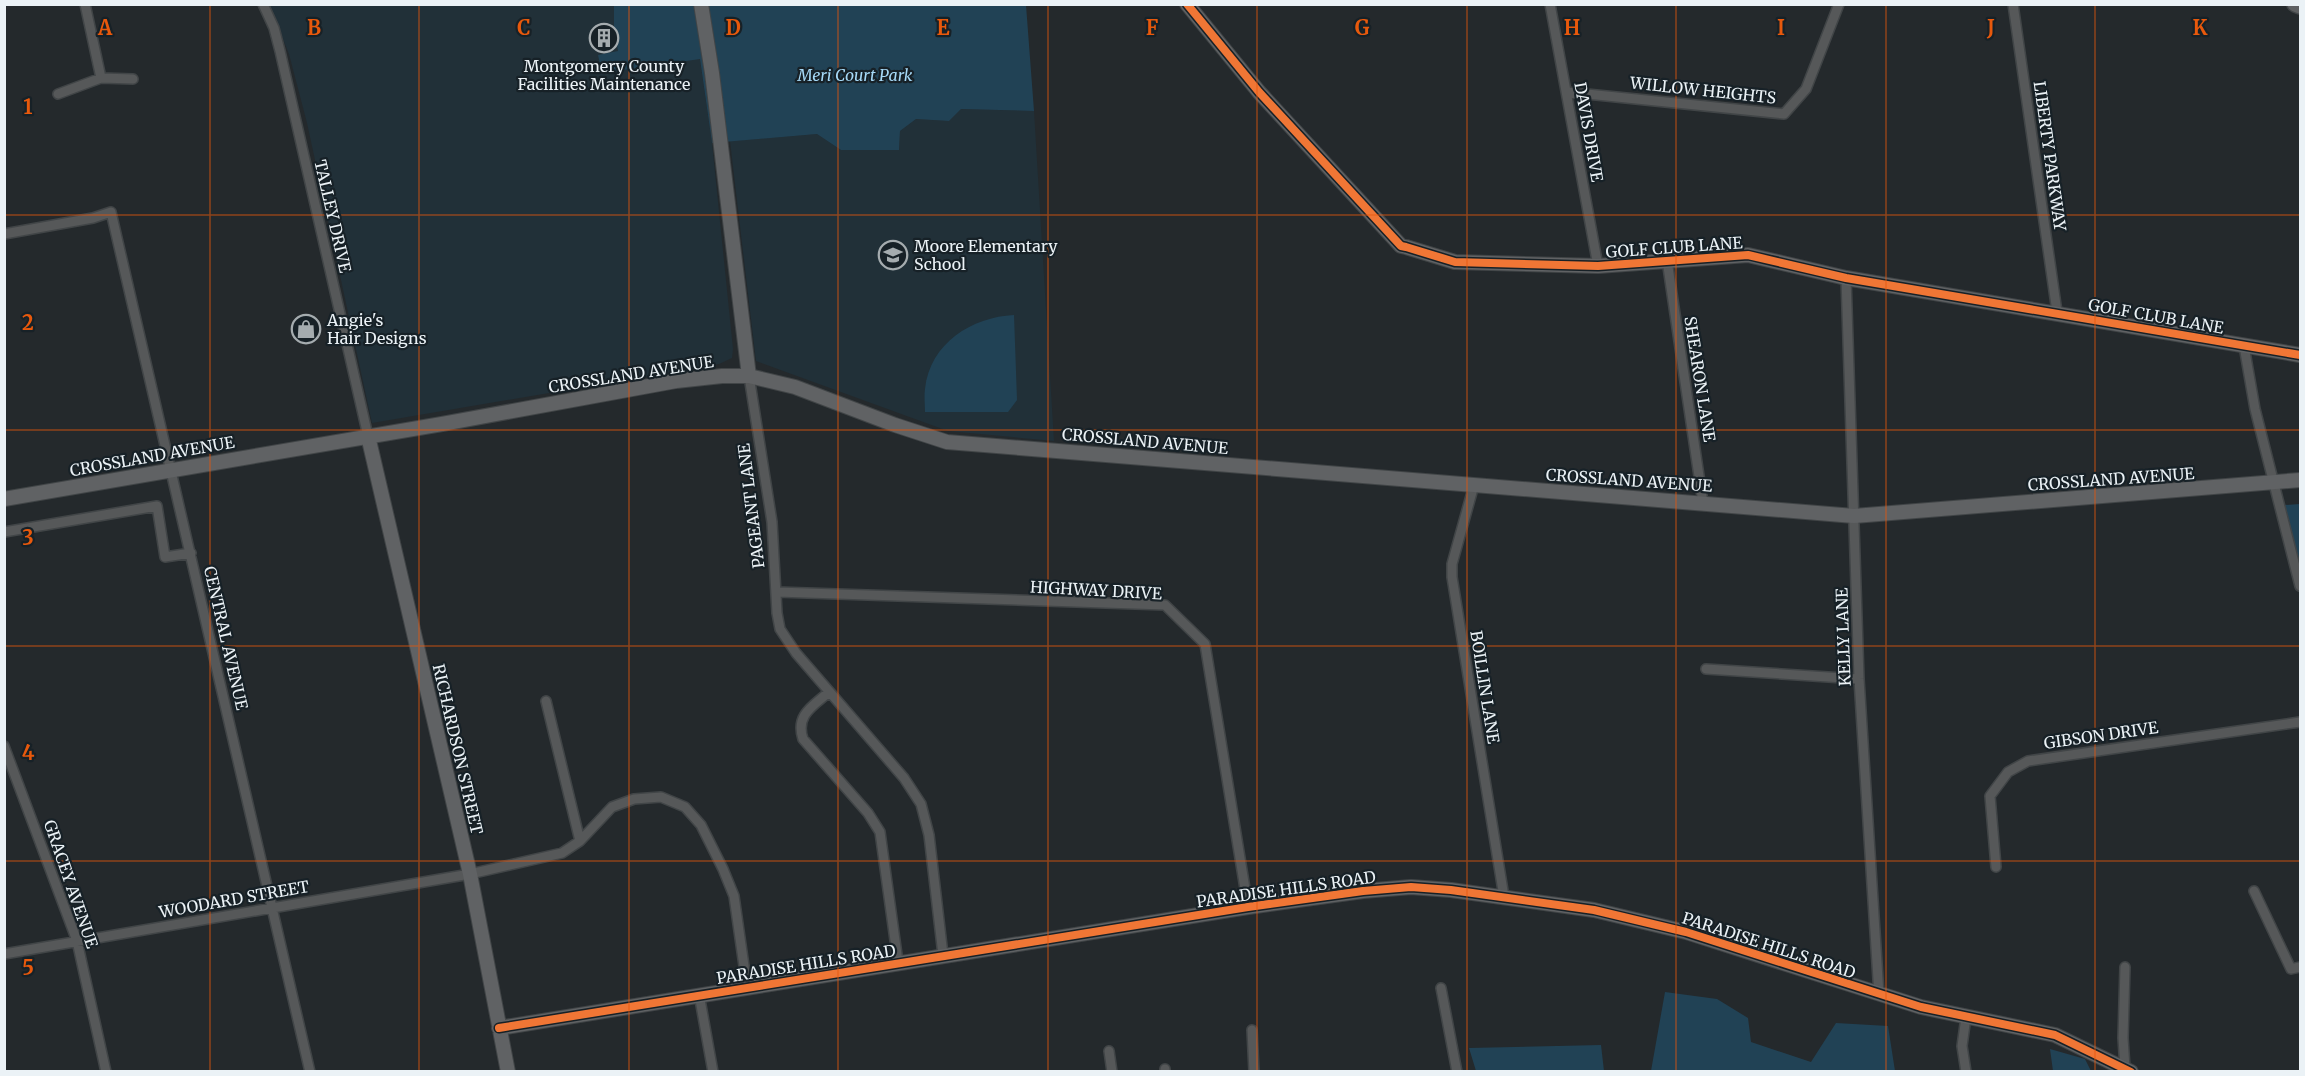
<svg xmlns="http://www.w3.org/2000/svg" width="2305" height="1076" font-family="Merriweather,serif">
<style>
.built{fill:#213038}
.green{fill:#214255}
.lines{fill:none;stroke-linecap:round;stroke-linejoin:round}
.street-casing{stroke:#414547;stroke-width:12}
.secondary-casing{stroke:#414547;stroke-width:16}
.primary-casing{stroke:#414547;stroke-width:18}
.street{stroke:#565859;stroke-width:9}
.secondary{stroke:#606264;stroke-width:14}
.primary{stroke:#5e6062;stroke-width:15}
.cycleway-casing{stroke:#172127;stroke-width:11}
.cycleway{stroke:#f07635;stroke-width:8}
.grid{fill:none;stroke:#e8590c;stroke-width:1.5;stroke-opacity:0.55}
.labels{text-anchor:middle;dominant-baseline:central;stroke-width:4.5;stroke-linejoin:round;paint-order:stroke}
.poi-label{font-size:16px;fill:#ebf2f6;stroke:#172127;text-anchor:start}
.park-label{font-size:16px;font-style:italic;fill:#a6d9f7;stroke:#172127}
.street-label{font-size:16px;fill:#ebf2f6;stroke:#172127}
.grid-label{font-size:20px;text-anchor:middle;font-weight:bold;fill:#e8590c;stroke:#172127;stroke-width:4.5;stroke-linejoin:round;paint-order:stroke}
</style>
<rect width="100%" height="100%" fill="#24292c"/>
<!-- built -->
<path class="built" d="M269 5H692L712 143 733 349 732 358 719 364 372 423 307 123 289 54Z
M961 109 1034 111 1054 441 948 431 756 361 730 141 817 134 841 150 899 149 900 131 916 119 949 121Z"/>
<!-- green -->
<path class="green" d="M614 5H1026L1034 111 961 109 949 121 916 119 900 131 899 150H841L817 134 712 143 700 59 602 73 598 55 618 51 614 26Z
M1014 315 1017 400 1008 412H925C925 405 924 396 925 389 930 343 972 317 1014 315Z
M2300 504V570L2284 505Z
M1665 992 1717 999 1748 1018 1751 1042 1811 1062 1836 1023 1888 1026 1895 1071H1651Z
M1601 1045 1604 1071H1476L1469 1048Z
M2050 1049 2085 1059 2091 1071H2053Z"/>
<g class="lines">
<!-- street casing -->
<g class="street-casing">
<path id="street" d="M85 4 101 78
M263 4 274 28 280 51 368 436
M1550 4 1598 266
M2013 4 2057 312
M1567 92 1784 114 1806 89 1839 4
M58 94 101 78 133 79
M4 234 93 218 111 212 310 1072
M1667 260 1703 503
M1846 278 1859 679 1879 995
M2244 346 2255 409 2300 586
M749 376 772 522 777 613 780 629 796 653 904 778 921 804 929 835 943 955
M1474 485 1452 564V577L1504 897
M4 532 157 506 165 557 191 553
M777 592 1165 605 1205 644 1248 907
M1706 669 1859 679
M829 692C813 706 795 715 803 739L868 813 880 832 898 962
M546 701 580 841
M4 746 77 941 106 1072
M1996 867 1990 796 2008 772 2028 761 2300 722
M2254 891 2291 969 2300 967
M4 954 470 874 562 853 580 841 612 807 634 799 661 797 685 807 701 825 723 869 734 896 747 987
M2125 967 2123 1038 2125 1068
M1441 988 1457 1072
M699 994 713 1072
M1252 1030 1254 1072
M1109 1051 1112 1072
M1165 1069V1072
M1966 1072 1962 1046 1966 1017"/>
</g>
<!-- secondary casing -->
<g class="secondary-casing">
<path id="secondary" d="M701 4 712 73 749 376
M1187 4 1259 92 1401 246 1406 247 1455 262 1598 266 1748 255 1846 278 2300 355
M368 436 470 874 508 1072
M4 499 442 424 676 381 722 376H749L795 387 895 425 947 442 1854 516 2300 480
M499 1028 1248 907 1363 891 1411 887 1451 890 1594 910 1686 932 1921 1007 2055 1035 2131 1072"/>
</g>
<!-- primary casing -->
<g class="primary-casing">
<path id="primary" d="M2295 4 2300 6"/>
</g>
<!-- street -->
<use href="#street" class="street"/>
<!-- secondary -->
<use href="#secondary" class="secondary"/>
<!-- primary -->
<use href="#primary" class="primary"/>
<!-- cycleway casing -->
<g class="cycleway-casing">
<path id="cycleway" d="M1187 4 1259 92 1401 246 1406 247 1455 262 1598 266 1748 255 1846 278 2300 355
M499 1028 1248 907 1363 891 1411 887 1451 890 1594 910 1686 932 1921 1007 2055 1035 2131 1072"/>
</g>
<!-- cycleway -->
<use href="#cycleway" class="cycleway"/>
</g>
<!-- grid -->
<path class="grid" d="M210 4V1072M419 4V1072M629 4V1072M838 4V1072M1048 4V1072M1257 4V1072M1467 4V1072M1676 4V1072M1886 4V1072M2095 4V1072M4 215H2300M4 430H2300M4 646H2300M4 861H2300"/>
<!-- icons -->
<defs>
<g id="building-ring" transform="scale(1.5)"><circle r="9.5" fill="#172127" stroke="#a5acaf" stroke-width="1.5"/><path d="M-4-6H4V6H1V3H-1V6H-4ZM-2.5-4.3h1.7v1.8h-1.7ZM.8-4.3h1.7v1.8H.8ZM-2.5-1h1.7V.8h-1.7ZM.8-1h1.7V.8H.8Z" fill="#a5acaf"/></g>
<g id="school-ring" transform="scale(1.5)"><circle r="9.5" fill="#172127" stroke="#a5acaf" stroke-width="1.5"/><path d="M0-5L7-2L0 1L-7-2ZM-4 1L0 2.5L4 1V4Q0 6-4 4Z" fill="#a5acaf"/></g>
<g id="shop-ring" transform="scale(1.5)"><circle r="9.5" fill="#172127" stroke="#a5acaf" stroke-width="1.5"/><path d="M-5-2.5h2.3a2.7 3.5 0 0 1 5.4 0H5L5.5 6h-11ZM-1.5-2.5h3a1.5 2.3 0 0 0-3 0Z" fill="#a5acaf"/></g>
</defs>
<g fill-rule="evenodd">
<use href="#building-ring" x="604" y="38"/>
<use href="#school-ring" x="893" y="255"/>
<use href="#shop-ring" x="306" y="329"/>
</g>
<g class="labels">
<!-- poi labels -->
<g class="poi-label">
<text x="604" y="66" text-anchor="middle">Montgomery County<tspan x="604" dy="18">Facilities Maintenance</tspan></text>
<text x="914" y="246">Moore Elementary<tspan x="914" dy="18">School</tspan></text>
<text x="327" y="320">Angie's<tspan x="327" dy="18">Hair Designs</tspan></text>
</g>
<!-- park labels -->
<g class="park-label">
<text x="855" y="75">Meri Court Park</text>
</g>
<!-- street labels -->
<g class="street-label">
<text transform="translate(1703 90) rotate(6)">WILLOW HEIGHTS</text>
<text transform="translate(1589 132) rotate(80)">DAVIS DRIVE</text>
<text transform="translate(2050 156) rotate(82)">LIBERTY PARKWAY</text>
<text transform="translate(333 216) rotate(77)">TALLEY DRIVE</text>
<text transform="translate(1674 247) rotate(-4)">GOLF CLUB LANE</text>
<text transform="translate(2156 316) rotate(10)">GOLF CLUB LANE</text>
<text transform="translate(631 374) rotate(-9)">CROSSLAND AVENUE</text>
<text transform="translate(1700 379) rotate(81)">SHEARON LANE</text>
<text transform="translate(1145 441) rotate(5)">CROSSLAND AVENUE</text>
<text transform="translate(152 456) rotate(-10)">CROSSLAND AVENUE</text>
<text transform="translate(2111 479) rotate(-4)">CROSSLAND AVENUE</text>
<text transform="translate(1629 480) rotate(4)">CROSSLAND AVENUE</text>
<text transform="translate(751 506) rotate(-97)">PAGEANT LANE</text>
<text transform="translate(1096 590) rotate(3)">HIGHWAY DRIVE</text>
<text transform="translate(1843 637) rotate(-92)">KELLY LANE</text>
<text transform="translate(226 638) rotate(77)">CENTRAL AVENUE</text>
<text transform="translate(1485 687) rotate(81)">BOILLIN LANE</text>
<text transform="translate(2101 735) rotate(-8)">GIBSON DRIVE</text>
<text transform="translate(458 749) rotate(77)">RICHARDSON STREET</text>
<text transform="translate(71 884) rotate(71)">GRACEY AVENUE</text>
<text transform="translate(1286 889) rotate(-8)">PARADISE HILLS ROAD</text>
<text transform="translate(234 899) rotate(-10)">WOODARD STREET</text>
<text transform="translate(1769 945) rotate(18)">PARADISE HILLS ROAD</text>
<text transform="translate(806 964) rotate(-9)">PARADISE HILLS ROAD</text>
</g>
</g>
<g class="grid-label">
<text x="105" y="35">A</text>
<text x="314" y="35">B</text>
<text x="524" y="35">C</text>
<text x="733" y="35">D</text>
<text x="943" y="35">E</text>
<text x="1152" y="35">F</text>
<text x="1362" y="35">G</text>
<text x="1572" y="35">H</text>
<text x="1781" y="35">I</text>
<text x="1991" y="35">J</text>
<text x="2200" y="35">K</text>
<text x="28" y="114">1</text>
<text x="28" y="330">2</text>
<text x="28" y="545">3</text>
<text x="28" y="760">4</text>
<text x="28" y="975">5</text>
</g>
<!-- border -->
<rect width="2305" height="1076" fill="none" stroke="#ebf2f6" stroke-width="12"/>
</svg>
